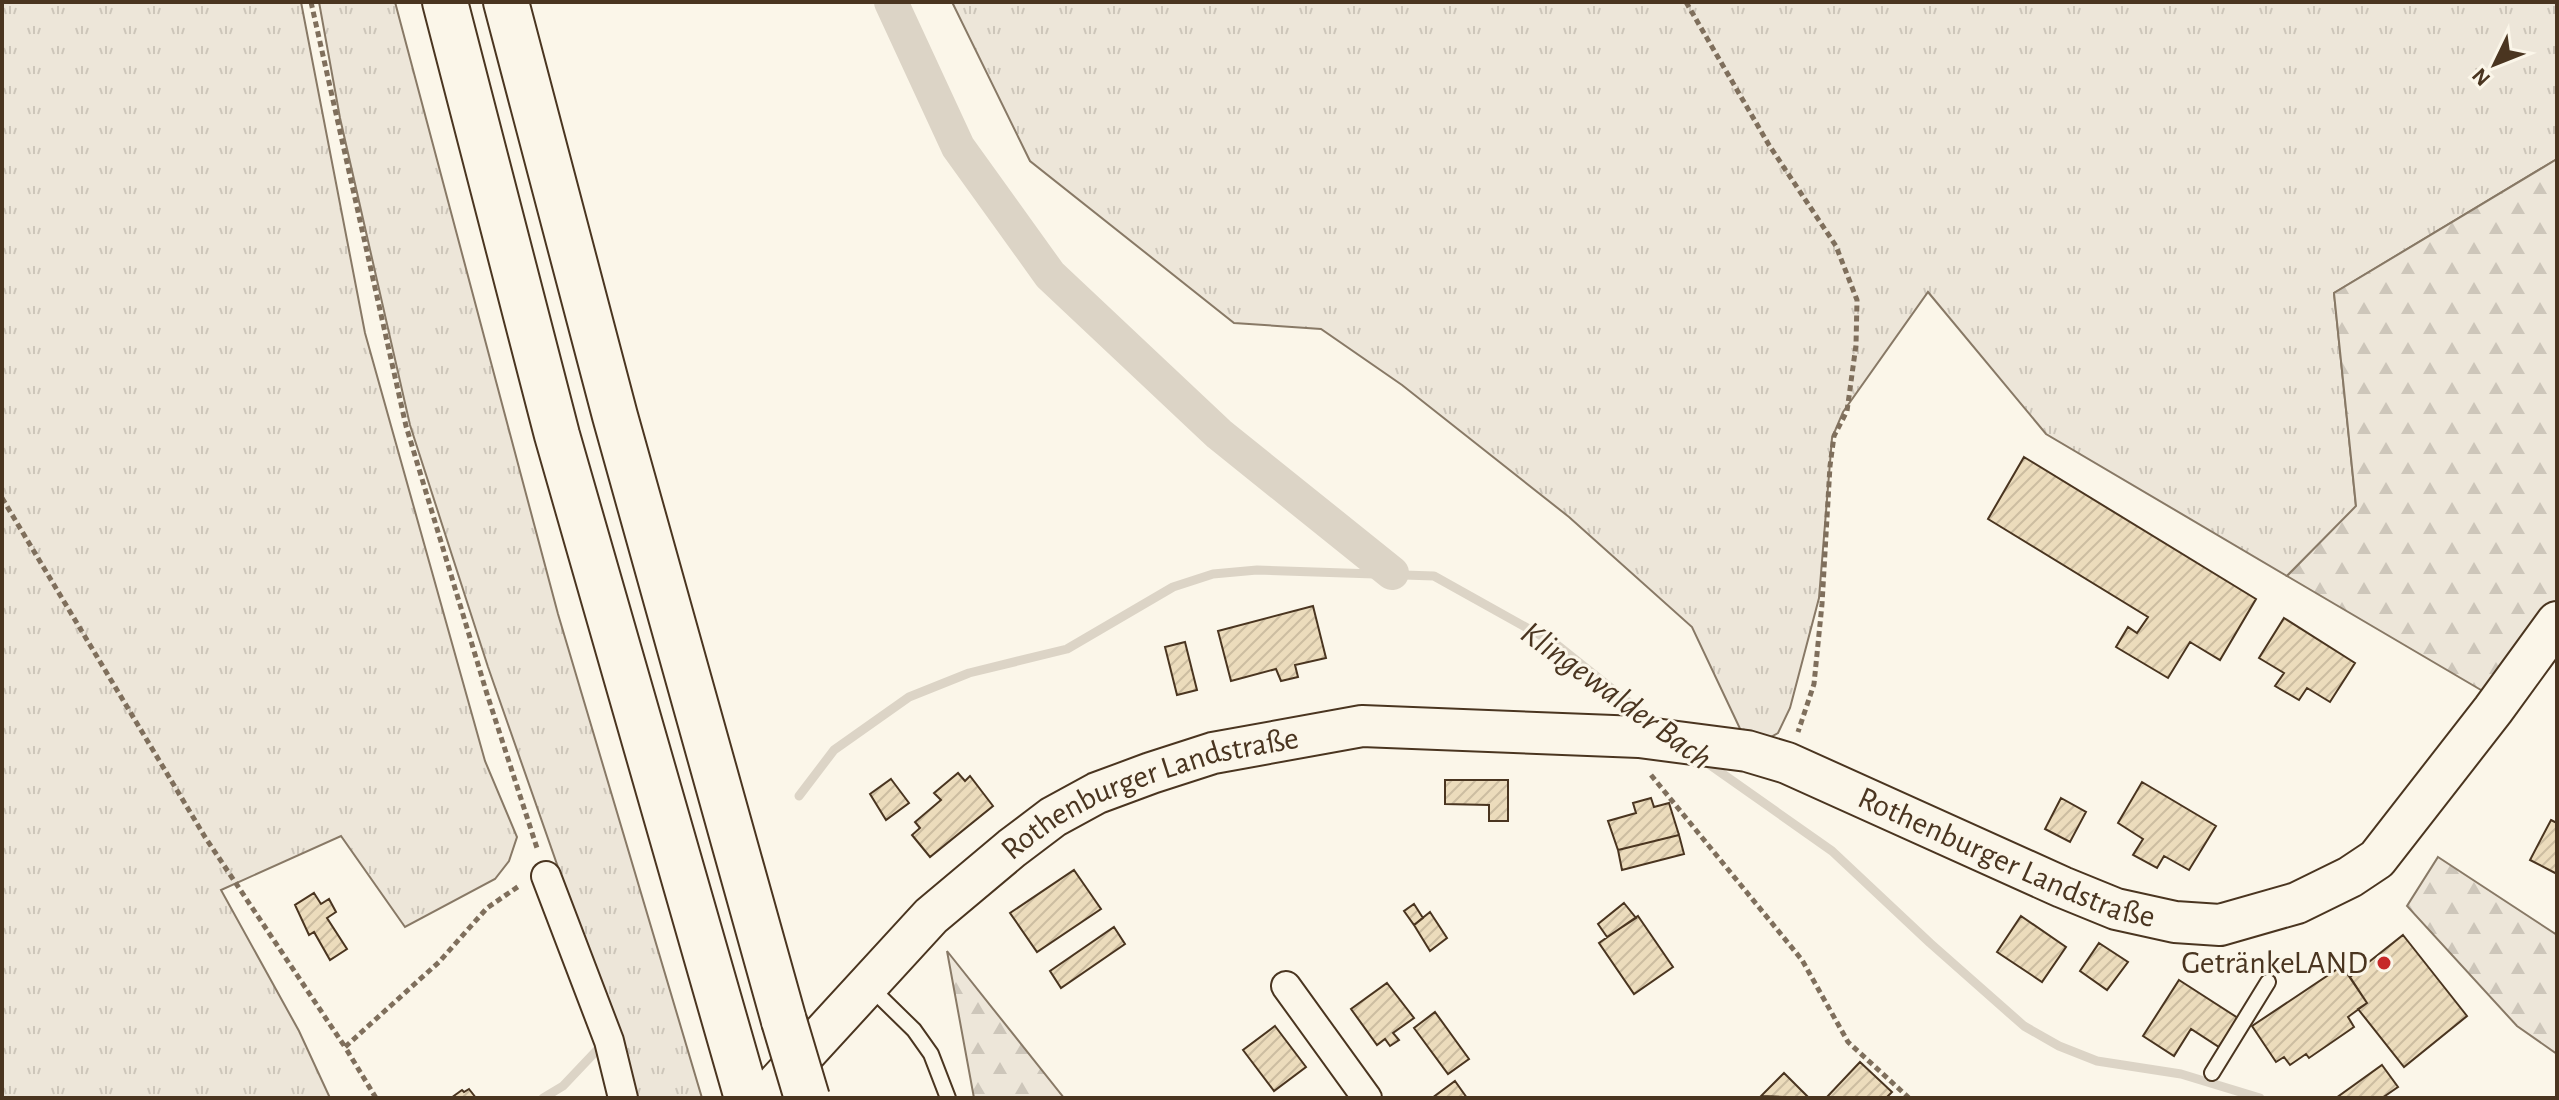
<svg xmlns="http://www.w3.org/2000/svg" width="2559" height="1100" font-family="'Alegreya Sans',sans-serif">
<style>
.grass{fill:url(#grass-tufts);stroke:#887966;stroke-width:2}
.forest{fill:url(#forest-firs);stroke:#887966;stroke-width:2}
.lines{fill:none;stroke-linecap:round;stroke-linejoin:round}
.stream{stroke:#dcd4c6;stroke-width:9}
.canal{stroke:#dcd4c6;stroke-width:34}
.building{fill:url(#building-hatch);stroke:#4a3520;stroke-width:2}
.lane-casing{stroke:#4a3520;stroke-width:18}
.street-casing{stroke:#4a3520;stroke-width:32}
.secondary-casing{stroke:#4a3520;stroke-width:44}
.highway-casing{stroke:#4a3520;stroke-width:48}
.path{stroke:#7f6f5c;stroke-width:5;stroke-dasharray:6 4;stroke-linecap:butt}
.lane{stroke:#fbf6e9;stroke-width:14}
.street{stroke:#fbf6e9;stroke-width:28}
.secondary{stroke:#fbf6e9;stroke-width:40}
.highway{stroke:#fbf6e9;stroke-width:44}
.highway-bridge-casing{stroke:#4a3520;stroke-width:48;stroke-linecap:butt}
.highway-bridge{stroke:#fbf6e9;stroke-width:44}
.poi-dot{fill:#c62828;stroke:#fbf6e9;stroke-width:3}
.labels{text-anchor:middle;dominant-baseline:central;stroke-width:6;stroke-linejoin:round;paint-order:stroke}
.street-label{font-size:32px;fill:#4a3520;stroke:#fbf6e9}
.poi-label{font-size:32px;fill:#4a3520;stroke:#fbf6e9;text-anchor:end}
.water-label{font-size:34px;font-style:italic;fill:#4a3520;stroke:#fbf6e9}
</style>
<defs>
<pattern id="grass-tufts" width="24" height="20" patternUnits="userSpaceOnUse" patternTransform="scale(2)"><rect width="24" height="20" fill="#ede6d9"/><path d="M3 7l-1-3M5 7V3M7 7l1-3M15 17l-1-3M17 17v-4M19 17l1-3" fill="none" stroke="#cdc6ba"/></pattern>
<pattern id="forest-firs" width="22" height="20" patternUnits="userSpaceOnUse" patternTransform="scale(2)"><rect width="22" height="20" fill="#ede6d9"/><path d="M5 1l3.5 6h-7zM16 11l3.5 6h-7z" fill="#cdc6ba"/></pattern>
<pattern id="building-hatch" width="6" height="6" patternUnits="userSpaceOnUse" patternTransform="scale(2)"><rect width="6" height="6" fill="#ecdcbc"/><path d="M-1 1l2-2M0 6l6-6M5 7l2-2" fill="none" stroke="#ccbda1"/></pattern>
</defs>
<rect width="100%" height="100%" fill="#fbf6e9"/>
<!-- grass -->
<path class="grass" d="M2 2H301L365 333 485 761 517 837 509 861 495 879 405 927 341 836 221 890 299 1031 330 1098H2Z
M319 2H395L558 614 702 1098H634L631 1076 488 667 410 425 340 118Z
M952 2H2557V159L2334 293 2356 507 2287 576 2046 434 1928 292 1843 412 1832 438 1819 598 1790 708 1778 733 1769 738 1743 735 1692 627 1569 517 1402 385 1321 329 1234 323 1030 161Z"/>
<!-- forest -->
<path class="forest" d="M2557 159V616L2498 700 2287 576 2356 506 2334 293Z
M2438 857 2557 935V1054L2517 1026 2407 906Z
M947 951 1064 1098H974Z"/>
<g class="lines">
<!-- stream -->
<path class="stream" d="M1703 760 1832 851 1930 943 2024 1026 2059 1046 2097 1061 2181 1074 2260 1098
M799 796 834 750 909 697 969 673 1067 649 1173 587 1213 574 1257 570 1434 576 1556 644 1656 724
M543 1098 563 1086 599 1048"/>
<!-- canal -->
<path class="canal" d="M891 2 958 147 1050 275 1219 434 1392 573"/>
</g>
<!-- building -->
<path class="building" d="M2024 457 2256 599 2220 660 2190 642 2168 678 2116 647 2128 627 2137 633 2148 617 1988 519Z
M1313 606 1326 658 1295 665 1298 677 1281 681 1276 669 1231 681 1218 631Z
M2284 618 2355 663 2330 702 2307 688 2299 700 2275 686 2284 673 2259 658Z
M1185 642 1197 690 1177 695 1165 647Z
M958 773 965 781 970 776 993 806 930 857 912 835 920 828 915 822 941 800 934 793Z
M891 779 909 803 886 820 870 794Z
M1445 780H1508V821H1489V805L1445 804Z
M2142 782 2216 826 2189 870 2164 856 2157 868 2133 855 2143 839 2118 823Z
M1651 798 1654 807 1669 803 1679 835 1618 850 1608 821 1636 813 1633 803Z
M2061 798 2086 812 2070 842 2045 829Z
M2551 820 2557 823V874L2530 860Z
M1679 835 1684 854 1622 870 1618 850Z
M1074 870 1101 909 1037 952 1010 913Z
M314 893 321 904 329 899 336 912 327 918 347 949 330 960 314 932 309 935 295 905Z
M1624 903 1636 918 1607 937 1598 924Z
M1414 904 1423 918 1414 925 1404 911Z
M1430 912 1447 938 1430 951 1414 925Z
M1638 916 1673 967 1634 994 1599 943Z
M2021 916 2066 947 2042 982 1997 952Z
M1114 927 1125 944 1061 988 1050 971Z
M2403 935 2467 1016 2404 1067 2358 1009 2367 1003 2350 977Z
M2099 943 2128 962 2107 990 2080 971Z
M2342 966 2367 1003 2348 1017 2354 1027 2309 1058 2306 1054 2290 1065 2284 1057 2276 1062 2252 1026Z
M2179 980 2238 1018 2219 1047 2191 1029 2174 1056 2143 1036Z
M1387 983 1414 1018 1393 1033 1399 1040 1390 1046 1385 1039 1377 1045 1351 1009Z
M1435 1012 1469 1059 1448 1074 1414 1028Z
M1275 1026 1306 1067 1274 1091 1243 1050Z
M1860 1062 1892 1092 1886 1098H1826Z
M2382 1065 2398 1087 2382 1098H2336Z
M1784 1073 1809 1098 1761 1096Z
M1455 1081 1467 1098H1432Z
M469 1089 476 1098H451L462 1090 464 1092Z"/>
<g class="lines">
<!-- lane casing -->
<g class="lane-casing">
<path id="lane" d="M869 986 914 1030 931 1054 948 1098
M2212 1073 2268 982"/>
</g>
<!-- street casing -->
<g class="street-casing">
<path id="street" d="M546 876 609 1041 623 1098
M1286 986 1367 1098"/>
</g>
<!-- secondary casing -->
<g class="secondary-casing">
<g id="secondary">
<path id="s1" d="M764 1098 931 916 1012 848 1053 817 1097 793 1151 773 1213 753 1362 726 1639 737 1747 751 1787 763 2062 887 2116 909 2175 922 2220 925 2297 903 2350 877 2377 859 2493 710 2557 622"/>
</g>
</g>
<!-- highway casing -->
<g class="highway-casing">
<path id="highway" d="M445 2 557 435 747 1098
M506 2 615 416 784 1021"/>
</g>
<!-- path -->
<path class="path" d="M311 2 406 426 487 694 537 848
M1686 2 1769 145 1836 246 1857 300 1856 345 1847 411 1834 436 1830 466 1822 604 1814 684 1798 732
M2 498 205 837 345 1047
M1651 775 1802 960 1848 1042 1909 1098
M376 1098 345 1047 439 962 487 908 519 886"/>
<!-- lane -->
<use href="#lane" class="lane"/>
<!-- street -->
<use href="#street" class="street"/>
<!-- secondary -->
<use href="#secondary" class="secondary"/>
<!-- highway -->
<use href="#highway" class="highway"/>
<!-- highway-bridge casing -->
<g class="highway-bridge-casing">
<path id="highway-bridge" d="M784 1021 807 1098"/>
</g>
<!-- highway-bridge -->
<use href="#highway-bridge" class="highway-bridge"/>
</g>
<!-- markers -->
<circle class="poi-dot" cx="2384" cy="963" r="8"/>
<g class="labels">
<!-- street labels -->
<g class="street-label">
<text stroke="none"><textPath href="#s1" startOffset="504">Rothenburger Landstraße</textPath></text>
<text stroke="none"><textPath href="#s1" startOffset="1396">Rothenburger Landstraße</textPath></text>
</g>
<!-- poi labels -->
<g class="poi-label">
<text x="2368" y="963">GetränkeLAND</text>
</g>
<!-- water labels -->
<g class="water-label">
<text transform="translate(1616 696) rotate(36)">Klingewalder Bach</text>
</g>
</g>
<!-- border -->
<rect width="2559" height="1100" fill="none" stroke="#4a3520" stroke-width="8"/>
<!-- north arrow -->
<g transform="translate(2495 64) rotate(227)" stroke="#fbf6e9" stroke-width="6" paint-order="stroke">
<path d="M0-6L14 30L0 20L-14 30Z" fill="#4a3520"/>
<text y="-12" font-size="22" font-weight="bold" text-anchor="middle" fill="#4a3520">N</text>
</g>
</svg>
